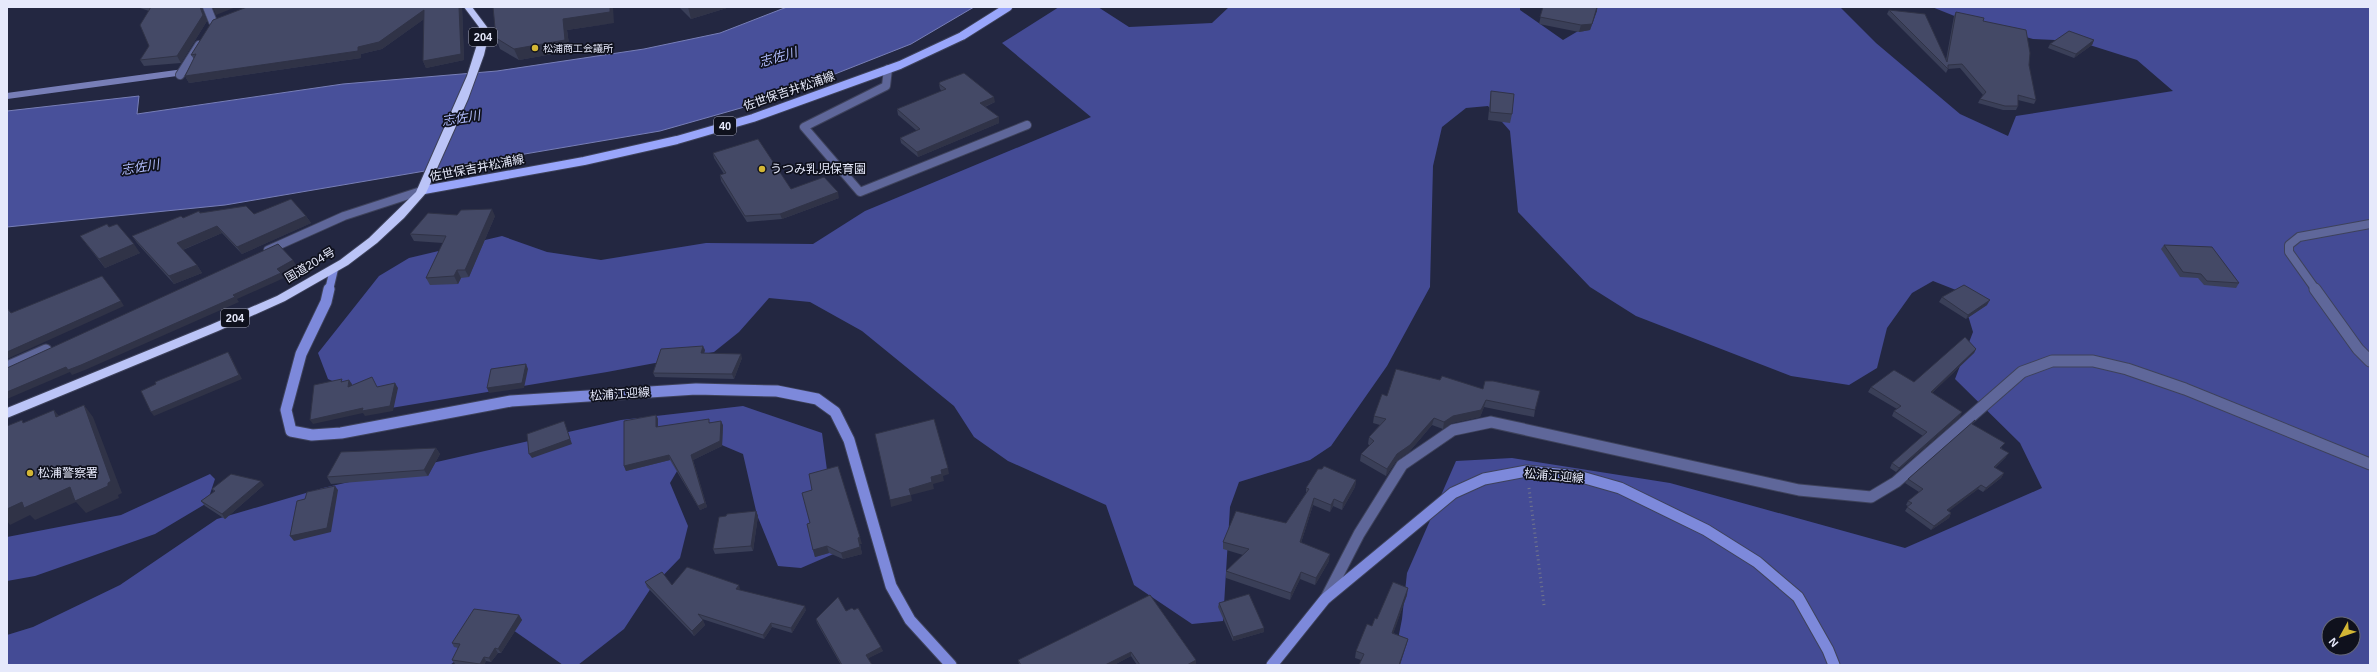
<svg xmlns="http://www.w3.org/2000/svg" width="2377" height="672" font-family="Arial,'Noto Sans JP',sans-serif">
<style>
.forest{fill:#444b95;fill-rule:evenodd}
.water{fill:#48509a;stroke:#777eb7}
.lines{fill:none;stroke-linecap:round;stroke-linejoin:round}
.stream{stroke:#777eb7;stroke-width:6}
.street-far1-casing{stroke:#3e425b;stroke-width:10}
.street-casing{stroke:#3e425b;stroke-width:13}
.secondary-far1-casing{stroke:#3e425b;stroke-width:10}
.secondary-casing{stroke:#3e425b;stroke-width:13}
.primary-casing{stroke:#3e425b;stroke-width:10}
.highway-casing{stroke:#3e425b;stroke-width:2}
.path{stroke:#72768c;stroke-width:3;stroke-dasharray:1 3.5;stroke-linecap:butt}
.street-far1{stroke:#5f679a;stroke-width:8}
.street{stroke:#5f679a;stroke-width:11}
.secondary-far1{stroke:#7d89db;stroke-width:8}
.secondary{stroke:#7d89db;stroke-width:11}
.primary{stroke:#99a6fb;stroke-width:8}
.highway{fill:#bbc4f7;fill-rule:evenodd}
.wall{fill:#3a3f58}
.shaded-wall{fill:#303347}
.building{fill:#444966;stroke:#303347}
.poi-dot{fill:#d3b635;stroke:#0f111d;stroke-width:1.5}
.labels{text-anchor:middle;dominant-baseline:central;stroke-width:3.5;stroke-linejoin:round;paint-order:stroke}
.far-poi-label{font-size:10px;fill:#e6e9fb;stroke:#0f111d;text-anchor:start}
.shield{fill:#0f111d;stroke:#a6a8b8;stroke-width:1}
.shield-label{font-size:11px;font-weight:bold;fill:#e6e9fb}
.street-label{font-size:12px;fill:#e6e9fb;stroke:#0f111d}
.poi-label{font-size:12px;fill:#e6e9fb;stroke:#0f111d;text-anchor:start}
.water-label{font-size:13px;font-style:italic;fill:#afbaf9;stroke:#0f111d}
</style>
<rect width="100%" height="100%" fill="#232741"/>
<!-- forest -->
<path class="forest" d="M1059 7H1098L1129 27 1212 23 1229 7H1520V10L1563 40 1590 24V7H1840L1876 43 1960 114 2008 136 2016 116 2173 91 2137 60 2077 41 2033 39 1962 19 1932 7H2370V665H1393L1402 619 1407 573 1456 461 1512 458 1670 483 1905 548 2042 488 2020 443 1955 379 1973 332 1961 292 1933 281 1912 293 1887 328 1877 368 1849 385 1791 376 1636 316 1590 287 1518 212 1510 131 1488 106 1466 108 1442 127 1433 166 1430 287 1387 366 1331 446 1310 460 1239 482 1230 507 1223 621 1192 624 1134 585 1106 505 1008 461 974 437 954 406 862 331 810 302 769 298 739 332 714 352 607 372 391 408 328 379 318 353 379 276 409 258 502 236 547 252 601 260 706 243 813 244 865 211 1091 117 1002 43ZM2329 624H2353V648H2329Z
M743 406 822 433 838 552 801 568 778 566 757 515 743 454 717 443 686 456 670 483 688 526 680 558 651 588 624 629 578 665H563L503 623 450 665H7V635L33 627 120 585 217 519 323 488 621 420Z
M210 474 215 479 207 503 155 534 35 576 7 581V537L121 515Z"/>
<!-- water -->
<path class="water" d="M787 7H974L911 44 769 100 660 131 225 205 7 227V111L139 96 137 114 343 84 497 71 644 49 720 33Z"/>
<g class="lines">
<!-- stream -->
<path class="stream" d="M7 96 184 72"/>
<!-- street-far1 casing -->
<g class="street-far1-casing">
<path id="street-far1" d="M207 7 213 22
M888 69 886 86 804 127 860 192 1027 125
M180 75 199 45
M268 250 344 216 424 190
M2316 290 2289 252V245L2299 237 2370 224"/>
</g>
<!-- street casing -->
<g class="street-casing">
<path id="street" d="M2315 289 2358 349 2370 361
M7 367 46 350
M1326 598 1359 534 1402 465 1453 430 1491 422 1799 490 1871 497 1896 482 2022 372 2052 361H2093L2127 369 2185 389 2370 464"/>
</g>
<!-- secondary-far1 casing -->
<g class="secondary-far1-casing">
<path id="secondary-far1" d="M329 290 334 269"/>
</g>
<!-- secondary casing -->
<g class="secondary-casing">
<path id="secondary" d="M329 289 326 302 301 354 286 410 291 431 312 435 341 433 511 401 696 389 777 391 817 399 835 412 849 440 891 586 910 620 951 665
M1272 665 1325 599 1453 493 1484 479 1527 471 1578 476 1620 488 1706 530 1757 562 1798 597 1828 650 1834 665"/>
</g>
<!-- primary casing -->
<g class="primary-casing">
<path id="primary" d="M424 190 584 161 677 140 753 118 900 65 962 36 1008 7"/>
</g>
<!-- highway casing -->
<g class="highway-casing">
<path id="highway" d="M464 7H472L487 27 488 38 484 55 468 99 426 193 404 218 377 243 348 265 285 301 218 331 7 418V408L210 325 277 296 340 260 369 238 416 192 467 76 479 38V27Z"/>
</g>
<!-- path -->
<path class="path" d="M1529 488 1544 605"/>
<!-- street-far1 -->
<use href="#street-far1" class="street-far1"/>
<!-- street -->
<use href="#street" class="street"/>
<!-- secondary-far1 -->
<use href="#secondary-far1" class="secondary-far1"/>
<!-- secondary -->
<use href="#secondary" class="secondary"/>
<!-- primary -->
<use href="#primary" class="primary"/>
<!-- highway -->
<use href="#highway" class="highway"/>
</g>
<!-- wall -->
<path class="wall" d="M137 7H202V9L207 21 181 63 144 66 140 60 149 46V11Z
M247 7H462L464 60 426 68 423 61 424 19 382 49 361 54V58L189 83 185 76 194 59 191 55Z
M679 7H730L691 19Z
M1543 7H1598L1590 30 1579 32 1539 24Z
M1889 10 1946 60 1954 16 1956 12 1983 21 2029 65 2036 100 2034 104 2018 100V106L2016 110H2003L1978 103 1980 99 1983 95 1960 68 1948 69 1946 73 1887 14Z
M614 23 567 30 570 51 519 60 500 49 496 38Z
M2094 40 2092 45 2074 58 2048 48 2050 44Z
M939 84 995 102 985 107 999 123 918 157 901 143 900 138 917 131 898 115 897 109 942 91 940 89Z
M1491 91 1512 114 1510 123 1488 120 1490 99Z
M713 153 791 189 839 198 782 219 747 222 721 181 720 175 724 174 714 158Z
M200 213 306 216 311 223 242 254 222 233 183 250 197 265 202 273 174 284 137 243 132 236 183 218Z
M495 216 469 277 461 278 458 284 430 285 426 278 443 243 414 241 410 234Z
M109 227 140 253 105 268 80 236Z
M2164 245 2239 283 2236 288 2204 285 2198 278 2180 277 2161 249Z
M1942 297 1987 305 1966 319 1939 302Z
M1976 349 1974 353 1932 393 1960 417 1896 472 1890 468 1892 463 1923 436 1892 416 1894 411 1897 409 1868 392 1871 387 1914 382Z
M705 350 704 353 742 358 734 379 655 377 653 373Z
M1440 380 1535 410 1534 417 1484 407 1480 417 1452 423 1443 429 1432 425 1409 452 1396 461 1386 476 1360 461 1361 454 1370 446 1368 444 1369 437 1380 425 1373 423 1374 416 1387 396Z
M656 415 658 419V427L710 422 723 425 722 446 693 460 707 507 700 510 670 460 626 471 624 466Z
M1972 425 2002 448 2006 457 1995 468 2004 473 2001 478 1983 492 1978 489 1948 511 1951 513 1949 518 1931 530 1905 511 1908 506 1906 505 1908 501 1919 492 1905 483 1908 479Z
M436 448 440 454 428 476 331 484 327 477Z
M1356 480 1355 487 1342 510 1333 506 1330 512 1313 505 1301 543 1329 561 1315 585 1300 579 1290 600 1226 578V571L1243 555 1223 549V542L1286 523 1306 493V488Z
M264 485 225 519 205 506 201 501 214 492 212 489Z
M756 511 758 516 753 551 715 554 713 549 726 516Z
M807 524 862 544H860L862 554 843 559 829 553 815 557Z
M645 582 740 590 806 610 792 633 772 627 764 639 702 619 705 625 694 636 647 587Z
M1150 595 1196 660V665H1137L1131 656 1114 665H1019V664L1018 660Z
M1407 595 1393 633 1408 639 1406 646 1361 660 1355 658 1356 651 1372 626Z
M1219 603 1264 628V632L1233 641 1218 607Z
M846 611 883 651 868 658 872 665H841L817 623 816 619Z
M519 615 522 620 501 653H498L491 662 486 661 484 665H461L455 664 452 660 458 648 454 647 452 643Z"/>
<!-- shaded-wall -->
<path class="shaded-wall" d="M200 7H202V9L207 21 181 63 177 56Z
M215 7H236L216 15 213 8Z
M459 7H462L464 60 426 68 423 61Z
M610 7H613L614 23 567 30 570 51 519 60 514 49 563 19Z
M688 7H730L691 19Z
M1597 7V11L1590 30 1579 32 1581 25Z
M424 10 427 17 382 49 361 54V58L189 83 185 76 358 47Z
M2094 40 2092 45 2074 58 2076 54Z
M994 97 995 102 981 108 980 103Z
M999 117V123L918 157 917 152Z
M838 192 839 198 782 219 780 214Z
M492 209 495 216 469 277 465 270Z
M306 216 311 223 242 254 237 247Z
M217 226 222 233 182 250 177 243Z
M134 244 140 253 105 268 99 259Z
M293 260 296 265 281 274 284 278 237 299 239 302 85 370 72 375 70 372 7 399V392L233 295Z
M197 265 202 273 174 284 169 276Z
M457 270 461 278 458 284 454 276Z
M1990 300 1987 305 1966 319 1968 315Z
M121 301 124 306 7 359V352Z
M703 346 705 350 703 357 701 353Z
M1976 349 1974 353 1928 397 1931 392Z
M228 352 231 357 242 379 154 416 151 412Z
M741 354 742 358 734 379 732 374Z
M526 364 528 369 524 388 489 393 487 388Z
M349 380 352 384 351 391 348 387Z
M395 383 398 388 393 411 365 416 363 413 313 424 310 420Z
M1486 400 1484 407 1480 417 1452 423 1443 429 1444 422 1453 416Z
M84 405 93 417 122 493 118 495 119 498 86 513 76 502 35 520 30 515 10 525 7 521V509L22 502 70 487Z
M54 410 64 422 56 417Z
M1962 412 1960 417 1896 472 1899 468Z
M656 415 658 419V431L656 427Z
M1434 418 1432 425 1409 452 1396 461 1386 476 1387 469 1397 454Z
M564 421 572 444 532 458 529 454Z
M721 421 723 425 722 446 693 460 707 507 700 510 698 506 691 455Z
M436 448 440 454 428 476 424 470Z
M2009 453 2006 457 1991 471 1994 467Z
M669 455 670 460 626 471 624 466Z
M948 468 949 474 943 476 944 481 933 484 934 489 911 495 912 501 891 507 890 500 909 489 931 477 941 470Z
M2004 473 2001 478 1983 492 1986 488Z
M1356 480 1355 487 1342 510 1343 503Z
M261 481 264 485 225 519 222 514Z
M1981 485 1978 489 1944 515 1947 510Z
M335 486 338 490 331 532 294 541 290 536Z
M1314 498 1313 505 1299 549 1300 542Z
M1334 499 1333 506 1330 512 1331 505Z
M756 511 758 516 753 551 751 546Z
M1951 513 1949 518 1931 530 1934 526Z
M860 537 862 544H860L862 554 843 559 841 553 858 538Z
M827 546 829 553 815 557 813 550Z
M1330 554 1329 561 1315 585 1316 578Z
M1301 572 1300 579 1290 600 1291 593Z
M739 585 740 589H736Z
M1408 588 1407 595 1391 640 1392 633Z
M805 606 806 610 792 633 791 628Z
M519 615 522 620 501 653 498 649Z
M703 620 705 625 694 636 692 631Z
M771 623 772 627 764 639 763 635Z
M1264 628V632L1233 641V637Z
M1408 639 1406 646 1400 665H1399Z
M881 647 883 651 867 659 866 655Z
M495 648 498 653 491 662 489 658Z
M1131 652V656L1114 665H1105Z
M484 657 486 661 484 665H480V664Z
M1196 660V665H1187Z"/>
<!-- building -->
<path class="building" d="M151 7H200L203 15 177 56 140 60 149 46 140 25Z
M247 7H459L461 54 423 61 424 10 379 42 358 47V51L185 76 196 54 191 55 213 20Z
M493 7H610V12L563 19 565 40 514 49 496 38Z
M1543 7H1597L1592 24 1581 25 1540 17Z
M1889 10 1925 14 1947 62 1956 12 1984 18 1983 21 2026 30 2030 53 2029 65 2036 100 2018 95V106H2005L1980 99 1986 92 1962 64 1948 65V69Z
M2069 31 2094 40 2076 54 2050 44Z
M964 73 994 97 980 103 999 117 917 152 900 138 920 129 897 109 946 89 939 84 940 82Z
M1491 91 1514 94 1512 114 1490 112Z
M758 139 791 189 824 177 838 192 780 214 745 216 720 175 726 173 713 153Z
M291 199 306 216 237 247 217 226 177 243 197 265 169 276 132 236 181 216 183 218 199 211 200 213 246 206 254 214Z
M492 209 465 270H457L454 276 426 278 446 236 410 234 428 213 457 215 461 210Z
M107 224 109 227 117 224 134 244 99 259 80 236Z
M278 244 293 260 277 269 281 273 233 295 235 297 81 365 68 370 66 367 7 392V368Z
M2164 245 2212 247 2239 283 2207 281 2201 274 2183 272Z
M102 276 121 301 7 352V308L11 313Z
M1964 285 1990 300 1968 315 1942 297Z
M1965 337 1976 349 1931 392 1962 412 1899 468 1892 463 1927 432 1894 411 1901 406 1871 387 1894 370 1914 382Z
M703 346 701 353 741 354 732 374 653 373 661 349Z
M228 352 239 375 151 412 141 391 156 384 155 382Z
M526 364 522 383 487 388 491 369Z
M1396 369 1440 380 1442 376 1483 389 1485 381H1493L1540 391 1535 410 1486 400 1481 410 1453 416 1444 422 1434 418 1410 445 1397 454 1387 469 1361 454 1374 441 1369 437 1386 419 1374 416 1382 394 1387 396Z
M372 377 377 387 395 383 390 406 362 411 363 408 310 420 314 385 342 379 341 382 349 380 348 387Z
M84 405 111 481 108 483V486L75 501 70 487 24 508 22 502 7 509V426L22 420 23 423 54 410 56 417Z
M656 415V427L709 419V423L721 421 720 441 691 455 705 503 698 506 669 455 624 466V421Z
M934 419 948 468 941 470 942 474 931 477 932 482 909 489 911 495 890 500 875 434Z
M1975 420 1972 424 2005 443 2000 448 2009 453 1994 467 2004 473 1986 488 1981 485 1947 510 1951 513 1934 526 1907 507 1912 503 1908 501 1923 489 1908 479Z
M564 421 570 439 529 454 527 434Z
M436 448 424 470 327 477 341 452Z
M838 466 860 537 858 538 860 547 841 553 827 546 813 550 807 524 810 523 802 493 812 490 809 474Z
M1324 466 1356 480 1343 503 1334 499 1331 505 1314 498 1300 542 1330 554 1316 578 1301 572 1291 593 1226 571 1249 549 1223 542 1236 511 1286 523 1309 489 1306 488 1318 469H1322Z
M231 474 261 481 222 514 201 501 215 491 212 489Z
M335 486 327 528 290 536 297 501 305 499 307 492Z
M756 511 751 546 713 549 719 517 726 516 727 514Z
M687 567 739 585 736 589 805 606 791 628 771 623 763 635 698 614 703 620 692 631 645 582 662 572 672 585Z
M1393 582 1408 588 1392 633 1408 639 1399 665H1359L1364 654 1356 651 1367 624 1372 626 1375 618 1377 619Z
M1249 594 1264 628 1233 637 1219 603Z
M1150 595 1196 660 1187 665H1140L1131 652 1105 665H1021L1018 660Z
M838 597 846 611 852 608 854 610 858 608 881 647 866 655 872 665H842L816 619Z
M474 609 519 615 498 649 495 648 489 658 484 657 480 664 452 660 460 644 452 643Z"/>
<!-- markers -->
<g class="poi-dot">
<circle cx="535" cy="48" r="4"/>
<circle cx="762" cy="169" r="4"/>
<circle cx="30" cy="473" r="4"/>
</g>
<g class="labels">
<!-- far-poi labels -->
<g class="far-poi-label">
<text x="543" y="48">松浦商工会議所</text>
</g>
<!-- shield labels -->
<g class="shield">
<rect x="469" y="28" width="28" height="18" rx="3"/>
<rect x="714" y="117" width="22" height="18" rx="3"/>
<rect x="221" y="309" width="28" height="18" rx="3"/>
</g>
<g class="shield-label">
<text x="483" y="37">204</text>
<text x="725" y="126">40</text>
<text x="235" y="318">204</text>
</g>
<!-- street labels -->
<g class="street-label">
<text transform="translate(789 91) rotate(-19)">佐世保吉井松浦線</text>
<text transform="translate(477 168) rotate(-11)">佐世保吉井松浦線</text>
<text transform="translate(310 265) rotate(-31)">国道204号</text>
<text transform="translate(620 394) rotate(-4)">松浦江迎線</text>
<text transform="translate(1554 476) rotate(5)">松浦江迎線</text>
</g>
<!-- poi labels -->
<g class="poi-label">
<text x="770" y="169">うつみ乳児保育園</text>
<text x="38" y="473">松浦警察署</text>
</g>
<!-- water labels -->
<g class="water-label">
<text transform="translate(778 57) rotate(-16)">志佐川</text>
<text transform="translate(461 118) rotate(-9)">志佐川</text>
<text transform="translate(140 167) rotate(-9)">志佐川</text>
</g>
</g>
<!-- border -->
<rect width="2377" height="672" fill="none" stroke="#e6e9fb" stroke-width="16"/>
<!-- north arrow -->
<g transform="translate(2341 636) rotate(230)"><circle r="19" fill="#0f111d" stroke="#656776"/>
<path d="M0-3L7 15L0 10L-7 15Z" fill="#d3b635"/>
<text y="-6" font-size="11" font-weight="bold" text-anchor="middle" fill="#e6e9fb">N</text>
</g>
</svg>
